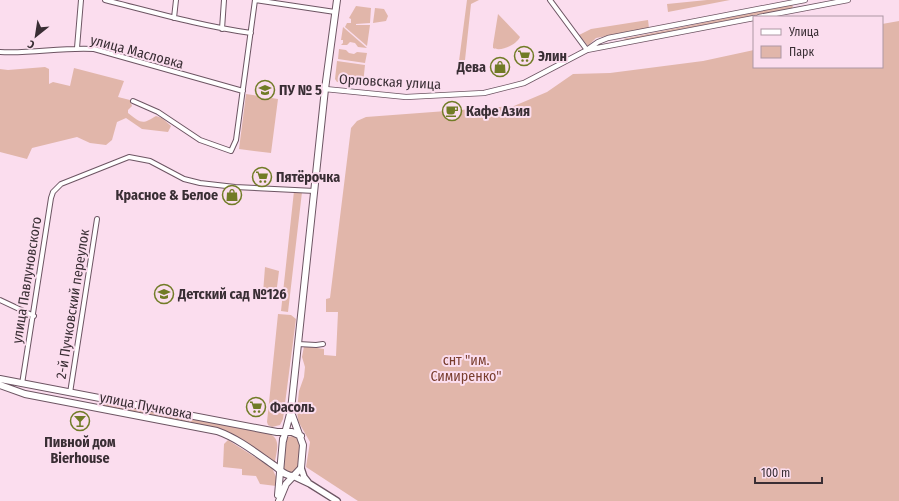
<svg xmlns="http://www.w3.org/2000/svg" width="899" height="501" font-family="'Fira Sans Condensed',sans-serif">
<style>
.green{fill:#e1b6aa}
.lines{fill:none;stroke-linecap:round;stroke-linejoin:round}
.minor-casing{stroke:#6d5563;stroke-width:6}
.tertiary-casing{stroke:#6d5563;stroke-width:6}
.secondary-casing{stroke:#6d5563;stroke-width:8}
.primary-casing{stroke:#6d5563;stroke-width:8}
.minor{stroke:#fff;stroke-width:4}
.tertiary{stroke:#fff;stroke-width:4.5}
.secondary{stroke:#fff;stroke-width:5.5}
.primary{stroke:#fff;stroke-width:6}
.labels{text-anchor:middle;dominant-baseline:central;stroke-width:4;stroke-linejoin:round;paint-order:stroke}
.street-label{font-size:14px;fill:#392e34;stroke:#fbddee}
.poi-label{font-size:14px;font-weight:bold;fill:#392e34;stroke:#fbddee;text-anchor:start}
.park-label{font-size:14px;fill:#793e2e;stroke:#fbddee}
</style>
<rect width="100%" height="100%" fill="#fbddee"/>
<!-- green -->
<path class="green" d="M467 0H479L471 4 465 60 459 61Z
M707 0H730L668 12 667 4Z
M791 5 793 6 792 8 626 40 623 39Z
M356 6 371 8 370 23 356 24V25H370L367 46 345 27 347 23H351V19L349 18Z
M375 8 384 9 388 16 386 21 373 23Z
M498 14 520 37C516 45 501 52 493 48V45Z
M648 20 649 28 596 38 588 46 579 35 591 29Z
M899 21V501H358L306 467 310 442 298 421 297 410 299 391 304 377 305 367 302 357 304 346 324 349V355L336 356 338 312H326V299L330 298 351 128 357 121 366 117 514 106 547 92 573 74 610 73 703 61 754 50V67H882V24Z
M343 27 367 48 358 47 355 43 350 42 347 45H341L343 43V40H341Z
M339 49 346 50 349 53 354 54 357 52 367 53 365 63 338 59Z
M337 61 365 65 363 84 337 82 335 79Z
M45 67 49 69V84L53 82 70 86 74 68 124 81 118 97 130 100 132 106 128 110V113C141 123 142 125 156 116L162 118 171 126 168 132 142 129 126 118 117 122 112 140 106 145 90 143 77 137 32 148 27 159 0 152V69L8 70Z
M246 94 278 99 271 153 239 149Z
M294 191 302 192 288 312 281 311Z
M265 267 279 271 276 295 263 293Z
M278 314 291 315 296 319 283 419 280 425 272 427 268 425 267 422Z
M103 401 269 434C281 438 277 450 275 461V463L235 437 101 407 100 403Z
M293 436 299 439C303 448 300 465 294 473H288L283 468 286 441 288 437Z
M228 440 272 468 277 479 276 486 260 484 256 476 242 475V469L223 467 224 444Z"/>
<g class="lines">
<!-- minor casing -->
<g class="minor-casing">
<path id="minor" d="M105 0C153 12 201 26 251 33
M255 0 335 12
M550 0 587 50
M174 18 176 0
M222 29 224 0
M77 48 81 0
M0 52C31 54 62 47 94 49L243 91
M133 101 158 112 200 140 231 151 236 140 255 0
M0 300 34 316
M298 344 316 345 323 344
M22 384 51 198 53 192 61 184 129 157 150 161 184 179 200 183 235 187 315 191
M70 393 97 219"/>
</g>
<!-- tertiary casing -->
<g class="tertiary-casing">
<path id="tertiary" d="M759 17 848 0
M588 49 598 42 608 38 805 0
M325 89 406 97 484 93 524 83 587 50 754 18"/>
</g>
<!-- secondary casing -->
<g class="secondary-casing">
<path id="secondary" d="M301 468 304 477 308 482
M293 476 310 484 337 501"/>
</g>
<!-- primary casing -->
<g class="primary-casing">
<path id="primary" d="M0 379 277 432H292L301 436
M0 385 25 394 217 431C237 438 255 452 272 464 280 469 284 476 293 476
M283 441 291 410 325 89 337 0
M278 495 283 439
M279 501 286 484 301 468 303 445 291 412"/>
</g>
<!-- minor -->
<use href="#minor" class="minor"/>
<!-- tertiary -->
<use href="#tertiary" class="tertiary"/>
<!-- secondary -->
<use href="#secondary" class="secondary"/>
<!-- primary -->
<use href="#primary" class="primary"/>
</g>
<!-- icons -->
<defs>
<g id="supermarket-ring" transform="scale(1)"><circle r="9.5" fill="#fbddee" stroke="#717b26" stroke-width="1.5"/><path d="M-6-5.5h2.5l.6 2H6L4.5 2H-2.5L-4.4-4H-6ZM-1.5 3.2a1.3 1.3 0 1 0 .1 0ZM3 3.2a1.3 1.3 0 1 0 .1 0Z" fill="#717b26"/></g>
<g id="shop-ring" transform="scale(1)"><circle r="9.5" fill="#fbddee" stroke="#717b26" stroke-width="1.5"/><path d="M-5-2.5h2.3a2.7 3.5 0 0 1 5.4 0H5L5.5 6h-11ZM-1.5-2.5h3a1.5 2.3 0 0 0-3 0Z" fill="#717b26"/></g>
<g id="school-ring" transform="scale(1)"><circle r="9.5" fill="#fbddee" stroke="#717b26" stroke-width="1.5"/><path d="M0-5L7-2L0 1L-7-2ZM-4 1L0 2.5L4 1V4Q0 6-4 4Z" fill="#717b26"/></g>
<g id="cafe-ring" transform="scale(1)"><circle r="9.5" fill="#fbddee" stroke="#717b26" stroke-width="1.5"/><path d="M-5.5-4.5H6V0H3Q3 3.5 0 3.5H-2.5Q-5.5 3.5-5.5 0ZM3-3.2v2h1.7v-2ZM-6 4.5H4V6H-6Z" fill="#717b26"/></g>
<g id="bar-ring" transform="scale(1)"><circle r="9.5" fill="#fbddee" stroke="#717b26" stroke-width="1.5"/><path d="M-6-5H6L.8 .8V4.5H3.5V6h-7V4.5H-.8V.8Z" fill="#717b26"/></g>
</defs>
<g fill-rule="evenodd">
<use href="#supermarket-ring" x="524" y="56"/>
<use href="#shop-ring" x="500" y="67"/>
<use href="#school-ring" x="265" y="90"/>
<use href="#cafe-ring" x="452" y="111"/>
<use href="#supermarket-ring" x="262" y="177"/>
<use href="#shop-ring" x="232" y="195"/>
<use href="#school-ring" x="164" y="294"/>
<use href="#supermarket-ring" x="256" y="407"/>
<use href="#bar-ring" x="80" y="421"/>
</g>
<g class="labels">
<!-- street labels -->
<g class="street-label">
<text transform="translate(137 52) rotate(15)">улица Масловка</text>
<text transform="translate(390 82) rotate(3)">Орловская улица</text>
<text transform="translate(27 280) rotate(-81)">улица Павлуновского</text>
<text transform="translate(73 304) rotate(-81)">2-й Пучковский переулок</text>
<text transform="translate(146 406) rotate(11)">улица Пучковка</text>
</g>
<!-- poi labels -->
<g class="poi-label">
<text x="538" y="56">Элин</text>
<text x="486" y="67" text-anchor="end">Дева</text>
<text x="279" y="90">ПУ № 5</text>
<text x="466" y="111">Кафе Азия</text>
<text x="276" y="177">Пятёрочка</text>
<text x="218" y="195" text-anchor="end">Красное &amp; Белое</text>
<text x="178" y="294">Детский сад №126</text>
<text x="270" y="407">Фасоль</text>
<text x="80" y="442" text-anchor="middle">Пивной дом<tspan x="80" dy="16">Bierhouse</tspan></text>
</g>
<!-- park labels -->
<g class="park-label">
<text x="466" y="360">снт "им.<tspan x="466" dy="16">Симиренко"</tspan></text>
</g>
</g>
<!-- legend -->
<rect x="753" y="16" width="130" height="52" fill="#fbddee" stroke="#ad97a4"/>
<rect x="761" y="29" width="20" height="6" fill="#ffffff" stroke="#ad97a4"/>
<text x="789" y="36" font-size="12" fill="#392e34">Улица</text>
<rect x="761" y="46" width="20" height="12" fill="#e1b6aa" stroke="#ad97a4"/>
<text x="789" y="56" font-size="12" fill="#392e34">Парк</text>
<!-- north arrow -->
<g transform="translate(36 36) rotate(210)" stroke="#fbddee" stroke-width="3" paint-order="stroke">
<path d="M0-3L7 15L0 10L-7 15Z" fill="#392e34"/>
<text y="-6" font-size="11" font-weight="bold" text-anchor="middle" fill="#392e34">С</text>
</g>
<!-- scale -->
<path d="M755 477v6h67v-6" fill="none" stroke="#392e34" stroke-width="2"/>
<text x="761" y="477" font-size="12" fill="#392e34" stroke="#fbddee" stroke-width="3" paint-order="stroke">100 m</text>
</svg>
